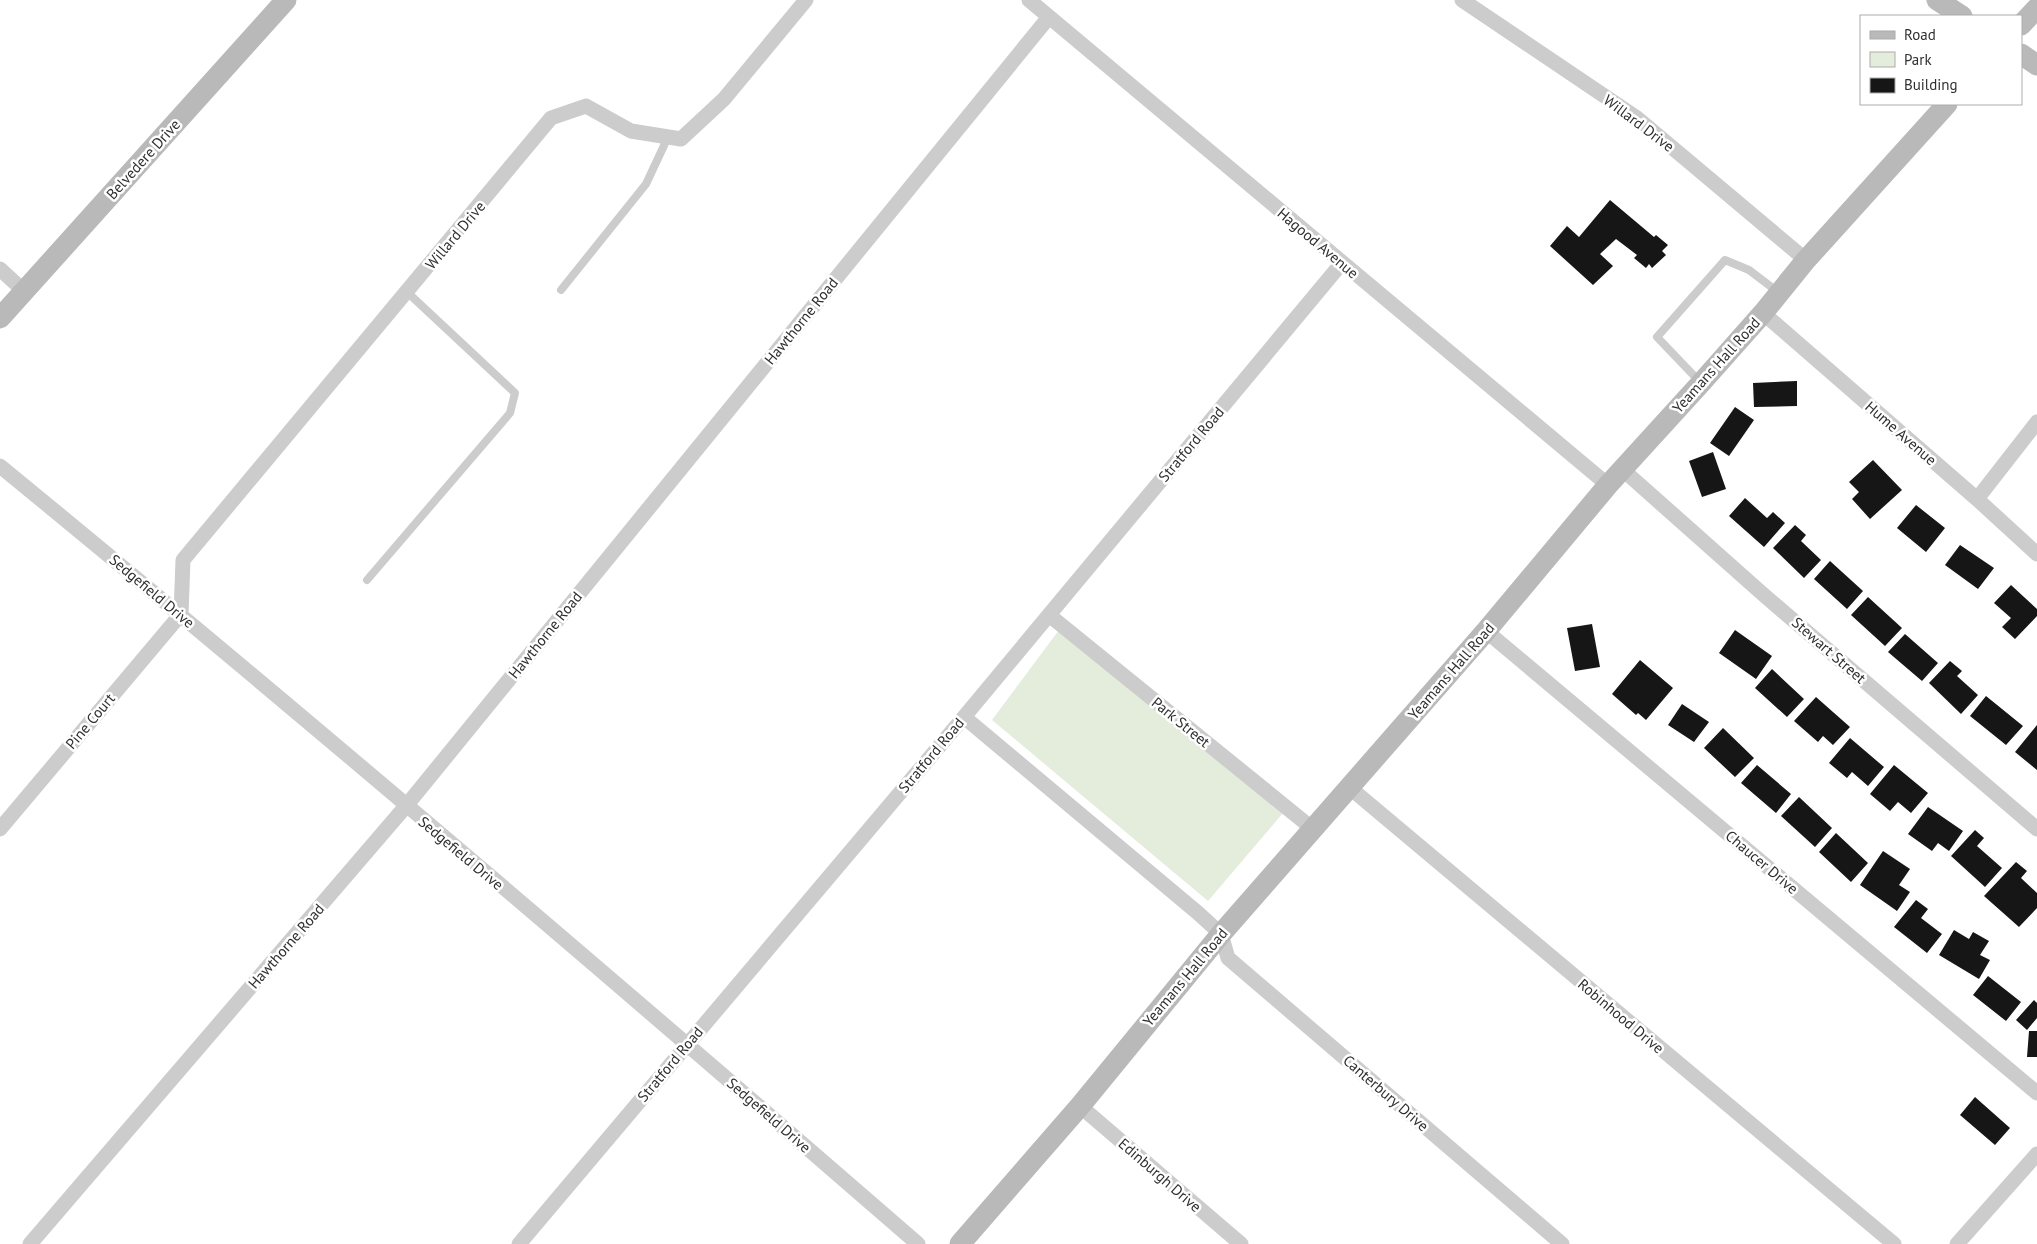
<svg xmlns="http://www.w3.org/2000/svg" width="2037" height="1244" font-family="'PT Sans',sans-serif">
<style>
.green{fill:#e4eddb}
.building{fill:#161616}
.lines{fill:none;stroke-linecap:round;stroke-linejoin:round}
.lane{stroke:#ccc;stroke-width:8}
.street{stroke:#ccc;stroke-width:15}
.secondary{stroke:#b9b9b9;stroke-width:21}
.labels{text-anchor:middle;dominant-baseline:central;stroke-width:5;stroke-linejoin:round;paint-order:stroke}
.street-label{font-size:15px;fill:#2f2f2f;stroke:#fff}
</style>
<rect width="100%" height="100%" fill="#fff"/>
<!-- green -->
<path class="green" d="M1059 630 1283 813 1208 901 992 720Z"/>
<!-- building -->
<path class="building" d="M1610 200 1654 237 1656 235 1668 245 1662 251 1666 255 1652 268 1649 264 1646 268 1634 258 1637 255 1616 239 1600 254 1613 266 1593 285 1550 246 1567 226 1579 237Z
M1797 381V406L1754 407 1753 383Z
M1735 407 1754 420 1729 456 1710 443Z
M1713 452 1726 489 1702 497 1689 461Z
M1873 460 1902 490 1870 519 1852 499 1859 492 1849 482Z
M1745 498 1767 518 1773 512 1785 523 1764 547 1729 516Z
M1916 505 1945 528 1926 552 1897 528Z
M1795 525 1806 535 1801 541 1821 560 1804 578 1773 548Z
M1960 545 1994 568 1978 589 1945 565Z
M1830 561 1863 591 1847 609 1814 579Z
M2011 585 2037 609V616L2015 639 2002 627 2011 618 1994 603Z
M1868 597 1902 628 1885 646 1851 615Z
M1592 624 1600 667 1575 671 1567 628Z
M1735 630 1772 656 1756 679 1719 653Z
M1905 634 1938 663 1922 681 1888 652Z
M1640 660 1673 688 1646 720 1638 713 1636 715 1612 694Z
M1950 661 1962 671 1957 676 1978 695 1961 714 1929 683Z
M1772 669 1804 699 1787 717 1755 688Z
M1986 696 2023 726 2006 745 1970 716Z
M1816 697 1850 727 1833 745 1823 736 1818 742 1794 721Z
M1682 704 1709 722 1694 742 1668 725Z
M2037 725V770L2015 752Z
M1723 728 1754 758 1735 777 1704 748Z
M1850 738 1884 767 1868 786 1852 772 1847 778 1829 763Z
M1757 765 1791 794 1776 813 1741 783Z
M1894 765 1928 793 1911 813 1898 802 1890 811 1870 794Z
M1799 797 1832 828 1815 847 1781 816Z
M1928 807 1963 831 1949 851 1938 843 1932 851 1908 834Z
M1975 830 1984 838 1977 846 2002 868 1985 887 1951 856Z
M1836 833 1868 863 1851 882 1819 852Z
M1883 851 1910 869 1899 885 1910 892 1897 911 1860 885Z
M2016 862 2027 871 2021 878 2037 893V908L2019 927 1984 896Z
M1916 900 1928 909 1921 918 1942 934 1927 953 1894 927Z
M1954 930 1969 939 1973 932 1989 941 1980 955 1990 960 1979 979 1939 955Z
M1988 976 2021 1002 2006 1021 1973 995Z
M2034 1000 2037 1003V1018L2027 1030 2016 1020Z
M2029 1031H2037V1057H2027Z
M1975 1097 2010 1128 1995 1145 1960 1115Z"/>
<g class="lines">
<!-- lane -->
<path class="lane" d="M561 290 646 184 668 137
M1700 382 1657 337 1725 260 1749 270 1778 292
M367 580 510 413 515 393 407 292"/>
<!-- street -->
<path class="street" d="M1029 0 1608 485
M1462 0 1637 118 1806 260
M0 269 24 291
M1763 313 1977 499 2037 554
M0 466C310 720 615 981 918 1244
M1622 469 1765 596 2037 829
M1977 499 2037 422
M1049 615 1313 829
M1486 631 2037 1093
M964 717 1198 913 1221 934 1228 958 1562 1244
M1349 787 1894 1244
M0 829 181 614 183 560 551 118 586 106 631 131 681 139 724 99 806 0
M1080 1106 1241 1244
M30 1244 406 806 1049 17
M519 1244 964 717 1341 264
M1957 1244 2037 1154"/>
<!-- secondary -->
<path class="secondary" d="M1937 0 1962 16
M2021 25 2037 8
M2021 54 2037 65
M0 318 286 0
M960 1244 1080 1106 1221 934 1486 631 1608 485 1701 383 1763 313 1806 260 1947 104"/>
</g>
<g class="labels">
<!-- street labels -->
<g class="street-label">
<text transform="translate(1639 123) rotate(37)">Willard Drive</text>
<text transform="translate(143 159) rotate(-48)">Belvedere Drive</text>
<text transform="translate(455 235) rotate(-50)">Willard Drive</text>
<text transform="translate(1318 243) rotate(40)">Hagood Avenue</text>
<text transform="translate(801 321) rotate(-51)">Hawthorne Road</text>
<text transform="translate(1716 365) rotate(-48)">Yeamans Hall Road</text>
<text transform="translate(1901 433) rotate(41)">Hume Avenue</text>
<text transform="translate(1191 444) rotate(-50)">Stratford Road</text>
<text transform="translate(152 591) rotate(40)">Sedgefield Drive</text>
<text transform="translate(545 635) rotate(-51)">Hawthorne Road</text>
<text transform="translate(1829 650) rotate(41)">Stewart Street</text>
<text transform="translate(1451 671) rotate(-49)">Yeamans Hall Road</text>
<text transform="translate(90 721) rotate(-50)">Pine Court</text>
<text transform="translate(1181 722) rotate(39)">Park Street</text>
<text transform="translate(931 755) rotate(-50)">Stratford Road</text>
<text transform="translate(461 853) rotate(40)">Sedgefield Drive</text>
<text transform="translate(1762 862) rotate(40)">Chaucer Drive</text>
<text transform="translate(286 946) rotate(-49)">Hawthorne Road</text>
<text transform="translate(1185 977) rotate(-50)">Yeamans Hall Road</text>
<text transform="translate(1621 1016) rotate(40)">Robinhood Drive</text>
<text transform="translate(670 1064) rotate(-50)">Stratford Road</text>
<text transform="translate(1386 1093) rotate(41)">Canterbury Drive</text>
<text transform="translate(769 1115) rotate(41)">Sedgefield Drive</text>
<text transform="translate(1160 1175) rotate(41)">Edinburgh Drive</text>
</g>
</g>
<!-- legend -->
<rect x="1860" y="15" width="162" height="90" fill="#ffffff" stroke="#acacac"/>
<rect x="1870" y="31" width="25" height="8" fill="#b9b9b9" stroke="#acacac"/>
<text x="1904" y="40" font-size="15" fill="#2f2f2f">Road</text>
<rect x="1870" y="52" width="25" height="15" fill="#e4eddb" stroke="#acacac"/>
<text x="1904" y="65" font-size="15" fill="#2f2f2f">Park</text>
<rect x="1870" y="78" width="25" height="15" fill="#161616" stroke="#acacac"/>
<text x="1904" y="90" font-size="15" fill="#2f2f2f">Building</text>
</svg>
